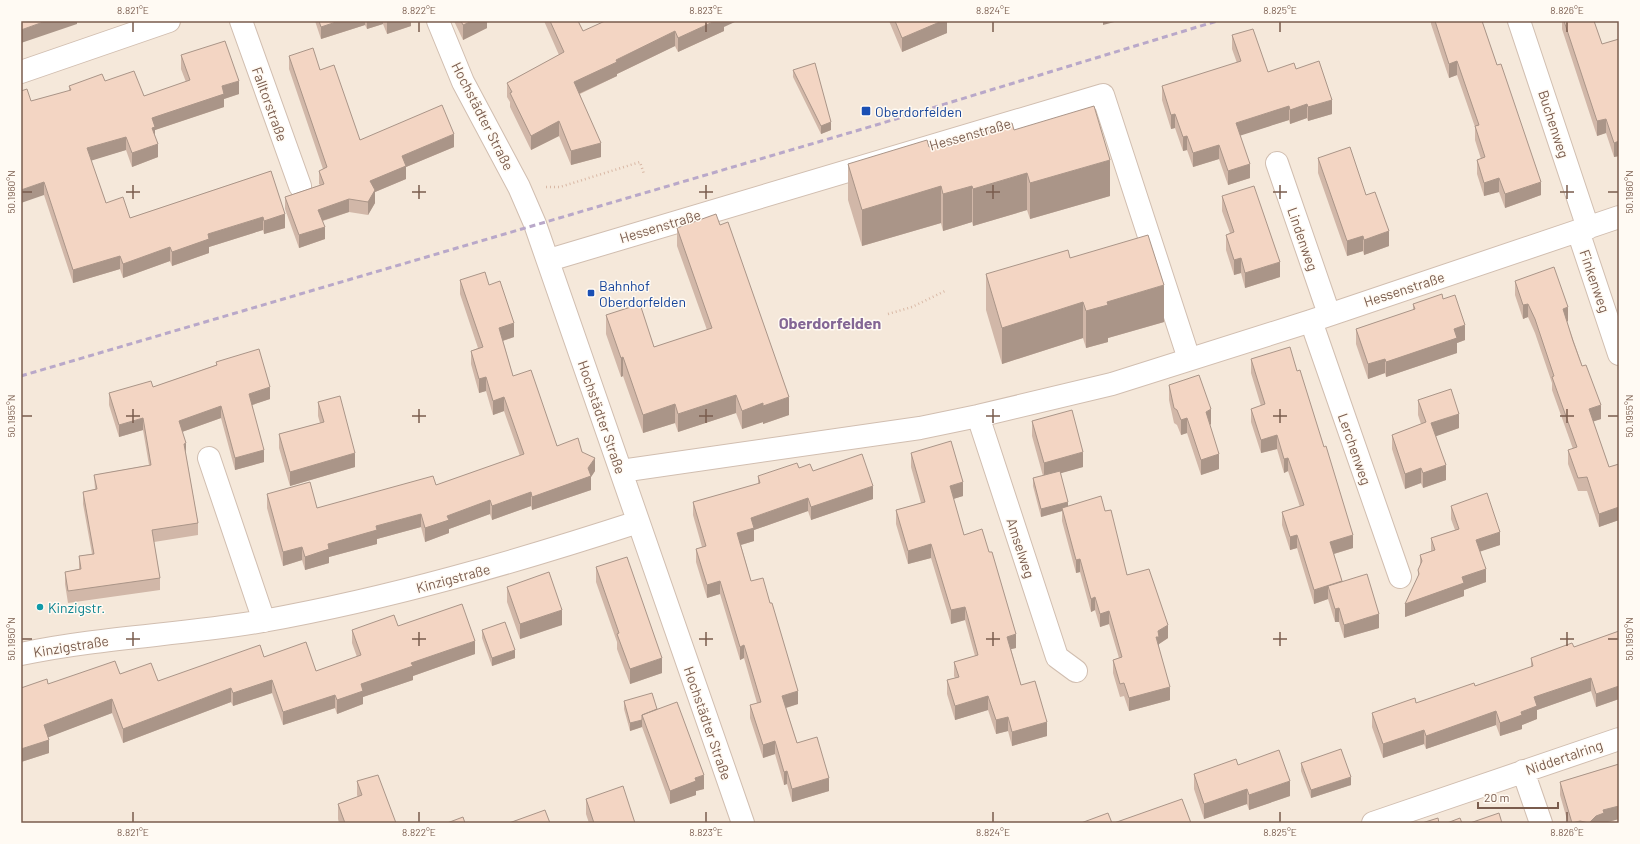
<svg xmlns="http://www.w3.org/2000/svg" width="1640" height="844" font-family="Barlow,sans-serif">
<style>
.residential{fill:#f5e8da}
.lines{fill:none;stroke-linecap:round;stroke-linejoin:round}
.minor-casing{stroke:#d1beb0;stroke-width:24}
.path{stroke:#d9b8a5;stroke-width:2.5;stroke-dasharray:1 3;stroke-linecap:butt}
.minor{stroke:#fff;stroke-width:22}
.rail{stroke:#b9a8c9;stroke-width:3;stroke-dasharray:6 4;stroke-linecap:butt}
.wall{fill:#d1b7a8}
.shaded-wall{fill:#aa9588}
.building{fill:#f3d5c3;stroke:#aa9588}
.ticks{fill:none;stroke:#7a5c4d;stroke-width:1.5}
.transit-dot{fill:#1a4fb4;stroke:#fffaf3;stroke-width:1.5}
.culture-dot{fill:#0f9aa8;stroke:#fffaf3;stroke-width:1.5}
.labels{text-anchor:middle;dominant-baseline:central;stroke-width:3;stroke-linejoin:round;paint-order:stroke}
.street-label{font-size:14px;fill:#7a5c4d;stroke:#fffaf3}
.transit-label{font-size:14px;fill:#164399;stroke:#fffaf3;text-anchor:start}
.culture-label{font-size:14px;fill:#0d838f;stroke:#fffaf3;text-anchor:start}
.quarter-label{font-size:16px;font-weight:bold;fill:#846695;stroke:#fffaf3}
.neatline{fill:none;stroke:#7a5c4d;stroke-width:1.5}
.ticks-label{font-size:10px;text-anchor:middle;fill:#7a5c4d}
</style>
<rect width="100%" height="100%" fill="#fdf6ec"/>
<!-- residential -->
<path class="residential" d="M21 21H1619V823H21Z"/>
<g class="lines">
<!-- minor casing -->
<g class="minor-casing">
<path id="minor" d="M241 21 300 186
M438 21 463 82 519 187 535 224 743 823
M1519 21 1588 228
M21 72 169 21
M1277 163 1329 314
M1578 231 1619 354
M549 260 1103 95 1189 359
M1311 321 1400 577
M978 416 1057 657 1076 671
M209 458 264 621
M621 471 920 428 978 416 1112 384 1311 321 1619 217
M21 654C101 637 183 635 263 621 391 598 515 562 638 522
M1523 771 1541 823
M1373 823 1619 739"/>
</g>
<!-- path -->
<path class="path" d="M546 187H560L640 162 644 174
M888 314 912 307 945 291"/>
<!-- minor -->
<use href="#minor" class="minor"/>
<!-- rail -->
<path class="rail" d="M21 376 876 125 1217 21"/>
</g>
<!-- wall -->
<path class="wall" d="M315 21H411V26L387 34 383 24 367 29 365 25 321 39Z
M454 21H487V28L463 40Z
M544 21H578L583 31 724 27V31L678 52 675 46 617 74V76L580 94 601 157 571 165 559 136 531 150 510 107V102L507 97V83L559 55Z
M889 21H947V33L902 52Z
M1431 21H1482L1541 195 1505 208 1499 192 1484 196 1477 174V160L1481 159 1475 140V127L1457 75 1449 78 1431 24Z
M1562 21H1594L1602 44 1619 39V157V156L1614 157 1606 133 1597 136 1562 29Z
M1232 35 1268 72 1296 69 1332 114 1308 121 1307 118 1290 124 1289 120 1240 135 1250 178 1228 185 1219 159 1193 167 1187 150 1183 151 1175 128 1171 129 1162 100V86L1237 63 1232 49Z
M181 55 239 94 224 99V107L155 130V137L158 157 132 167 126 150 91 160 106 203 130 218 271 171 285 228 264 234 263 230 209 247V253L172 266 170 261 123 278 120 269 73 283 44 195 31 101 69 91V86L105 81 144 96 186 82 181 69Z
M289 56 320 70 360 140 454 147 406 167V179L375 192V203L368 215 349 212 323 221 325 239 299 248 285 209V197L320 185 319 184V171L323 169 289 69Z
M793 70 831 130 821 134 793 77Z
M1014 130 1110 196 1030 219 1027 210 973 226 972 222 943 231 941 223 862 246 848 200V164Z
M1318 158 1366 195 1389 246 1364 255 1363 251 1347 256 1318 173Z
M1222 196 1280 277 1245 288 1241 273 1234 275 1226 250V235L1230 233 1222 211Z
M677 228 789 415 763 424V422L742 429 736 413 678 432 675 423 643 433 623 376 621 377 606 334V315L654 347 707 330 677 246Z
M1070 258 1164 322 1108 338V342L1086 348 1083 338 1002 364 986 310V274Z
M460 280 489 285 514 337 503 341 513 376 557 446 582 452 595 471 591 477V490L532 510 531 506 492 520 490 514 449 529V533L425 542 421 527 377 539V544L329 557V563L305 570 302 560 283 566 267 508V494L317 508 436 485 520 456 504 411 493 415 486 391 479 393 471 364V351L478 348 460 294Z
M1515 281 1568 321 1567 322 1601 419 1593 421 1609 467 1619 464V520L1599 527 1587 491H1578L1568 464V450L1573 449 1552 390V383L1535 333 1528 317 1523 319 1515 295Z
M1443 299 1465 340 1457 343V353L1386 377 1385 373 1368 379 1356 344V329L1413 310V304Z
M1251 359 1353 548 1334 554 1342 582 1379 628 1344 638 1339 622H1335L1328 599 1314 604 1297 548 1290 550 1282 525V512L1300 507 1288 471 1284 473 1277 449 1261 453 1251 422V409L1261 406 1251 373Z
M216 362 270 399 252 405 264 462 235 470 221 418 182 432 198 523V535L154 542 160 578V590L68 603 65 584V572L79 569V556L92 554 83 504V492L95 489 94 475 149 465 143 430 119 437 109 405V393L153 387 216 365Z
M1169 385 1211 424 1210 425 1219 469 1201 475 1187 433 1181 435 1177 425 1174 423 1169 400Z
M1418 400 1459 428 1436 436 1446 480 1423 488 1421 483 1405 489 1392 449V435L1421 424 1418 415Z
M318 402 355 467 290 486 279 448V434L320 423 318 416Z
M1032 421 1083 467 1060 473 1068 506 1105 511 1127 575 1168 638 1159 644V647L1170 700 1129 711 1124 696 1120 697 1113 673V660L1119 658 1109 624 1100 627 1095 610 1091 612 1080 572 1076 573 1062 521V511L1041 517 1033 486V478L1043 476 1032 436Z
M911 453 963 496 953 499 964 535 1016 648 1011 649 1021 685 1047 736 1012 746 1008 731 996 734 988 710 955 720 947 694V680L955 678 954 676V662L975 656 965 620 951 624 931 558 908 564 896 524V510L921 503 911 467Z
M799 468 813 471 873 499 811 520 808 511 754 530V541L741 545 751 581 798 704 786 708 797 743 829 791 792 802 787 784 784 785 775 754 763 758 750 718V705L757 703 744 658 740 660 720 594 707 598 696 562V549L702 547 693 515V502L758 484V476Z
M1451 506 1500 545 1480 551 1486 582 1464 590V596L1405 617 1418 576V570L1420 565V555L1431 551V538L1455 530 1451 519Z
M596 567 662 673 630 684 617 649V642L596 582Z
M507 587 562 625 520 639 507 602Z
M398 626 475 654 413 676V680L363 697V704L337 714 335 708 283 725 272 693 233 706 231 702 123 743 112 713 48 737 49 753 21 762V688L48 684 120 674 158 681 264 657 316 671 357 657 352 643V630Z
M482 630 515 658 492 666 482 638Z
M1619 631V699L1596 707 1591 691 1537 710V719L1522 725V729L1500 736 1496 725 1426 749 1424 744 1383 758 1372 727V713L1416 703 1475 686 1531 667V658L1574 647Z
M624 701 657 709 704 789 696 791V795L670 804 642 727 630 731 624 709Z
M1301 763 1351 785 1311 798 1301 771Z
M1619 764V819L1604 823H1568L1560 795V782Z
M1238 765 1290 796 1249 810 1247 804 1204 819 1194 789V774Z
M357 781 396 823H339L338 819V804L358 797 357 795Z
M586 799 635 823H589L586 814Z"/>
<!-- shaded-wall -->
<path class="shaded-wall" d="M46 21H77V24L21 43V30Z
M339 21H365V25L321 39V27Z
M367 21H383V24L367 29Z
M391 21H411V26L387 34V22Z
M472 21H487V28L463 40V25Z
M715 21H737L724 27V31L678 52V38Z
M942 21H947V33L902 52V38Z
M1103 21H1118L1103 25Z
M675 31V46L617 74V76L574 96V82L616 60Z
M1457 61V75L1449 78V64Z
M239 81V94L224 99V107L155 130V141L152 142V118L222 86Z
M1332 100V114L1308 121V107Z
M1307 104V118L1290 124V110Z
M1289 106V120L1236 137V123Z
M1175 114V128L1171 129V115Z
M1606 119V133L1597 136V121Z
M559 121V136L531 150V136Z
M831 122V130L821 134V126Z
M454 134V147L406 167V179L375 192V203L368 215V202L370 181 402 156Z
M1187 136V150L1183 151V137Z
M126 137V150L87 162V148Z
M1619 141V156L1614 157V143Z
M601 143V157L571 165V151Z
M158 144V157L132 167V153Z
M1219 145V159L1193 167V153Z
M1110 160V196L1030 219V183Z
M1250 164V178L1228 185V171Z
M1027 173V210L973 226V189Z
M1499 178V192L1484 196V183Z
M44 182V195L21 203V190Z
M1541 182V195L1505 208V194Z
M941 186V223L862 246V210Z
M972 186V222L943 231V194Z
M349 199V212L318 222V210Z
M285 214V228L264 234V221Z
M263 217V230L209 247V253L172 266V252L208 234Z
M325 227V239L299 248V235Z
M1389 231V246L1364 255V240Z
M1363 236V251L1347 256V241Z
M170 247V261L123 278V264Z
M120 256V269L73 283V270Z
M1241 258V273L1234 275V260Z
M1280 262V277L1245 288V273Z
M1164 285V322L1108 338V342L1086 348V311L1107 302Z
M1083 302V338L1002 364V328Z
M1528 304V317L1523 319V305Z
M1568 307V321L1563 323V309Z
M514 323V337L499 342V328Z
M1465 325V340L1457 343V353L1386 377V362L1454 329Z
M623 357V376L621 377V358Z
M1385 359V373L1368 379V364Z
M486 377V391L479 393V379Z
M270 387V399L249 406V394Z
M736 395V413L678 432V414Z
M504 397V411L493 415V401Z
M789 397V415L763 424V406Z
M763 403V422L742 429V411Z
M675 404V423L643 433V415Z
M1601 405V419L1589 423V409Z
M221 406V418L179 433V421Z
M1211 409V424L1206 427V412Z
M1459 414V428L1431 438V423Z
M143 418V430L119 437V425Z
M1187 418V433L1181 435V420Z
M1277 435V449L1261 453V440Z
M186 443V455L184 444Z
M264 450V462L235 470V458Z
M1083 452V467L1044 478V463Z
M355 453V467L290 486V472Z
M1219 454V469L1201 475V460Z
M595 458V471L591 477V490L532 510V497L588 468Z
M1288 458V471L1284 473V459Z
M1446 465V480L1423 488V473Z
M1421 468V483L1405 489V474Z
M963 482V496L950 500V486Z
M873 486V499L811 520V507Z
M531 492V506L492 520V506Z
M808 498V511L754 530V541L737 546V533L751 518Z
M490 500V514L449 529V533L425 542V528L447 516Z
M1068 502V509L1062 508V511L1041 517V509Z
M1619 507V520L1599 527V514Z
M421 514V527L377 539V544L329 557V563L305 570V557L328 544 376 526Z
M1500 532V545L1476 553V540Z
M1297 535V548L1290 550V537Z
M1353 535V548L1330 555V542Z
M931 544V558L908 564V551Z
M302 547V560L283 566V552Z
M1080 559V572L1076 573V560Z
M1486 569V582L1464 590V596L1405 617V604L1462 577Z
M720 581V594L707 598V585Z
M1342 581 1328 586V599L1314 604V590Z
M1095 597V610L1091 612V599Z
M965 607V620L951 624V610Z
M1339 608V622H1335V609Z
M562 610V625L520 639V624Z
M1109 611V624L1100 627V614Z
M1379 614V628L1344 638V625Z
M1168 625V638L1159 644V650L1156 637 1158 631Z
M1016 634V648L1007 650V637Z
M475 641V654L413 676V680L363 697V704L337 714V700L361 684 411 663Z
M744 645V658L740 660V647Z
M515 650V658L492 666V658Z
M662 658V673L630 684V669Z
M1591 678V691L1537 710V719L1522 725V729L1500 736V723L1521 712 1534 697Z
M272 680V693L233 706V693Z
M1619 686V699L1596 707V694Z
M1170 687V700L1129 711V698Z
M231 688V702L123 743V729Z
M798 691V704L782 709V696Z
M335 695V708L283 725V712Z
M988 696V710L955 720V706Z
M112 699V713L44 739V725Z
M1496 711V725L1426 749V736Z
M1008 717V731L996 734V720Z
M642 720V727L630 731V723Z
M1047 722V736L1012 746V732Z
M1424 730V744L1383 758V744Z
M49 740V753L21 762V749Z
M775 741V754L763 758V745Z
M787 771V784L784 785V772Z
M704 775V789L696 791V795L670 804V791L695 778Z
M1351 777V785L1311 798V790Z
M829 778V791L792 802V789Z
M1290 781V796L1249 810V795Z
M1247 789V804L1204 819V804Z
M1619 806V819L1604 823H1589L1596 816 1603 810Z
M1580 821V823H1572Z"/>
<!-- building -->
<path class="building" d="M21 21H46L21 30Z
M319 21H339L321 27Z
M461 21H472L463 25Z
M550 21H578L583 31 605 21H715L678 38 675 31 616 60 617 62 574 82 601 143 571 151 559 121 531 136 510 93 512 92 507 83 564 52Z
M895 21H942L902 38Z
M1435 21H1482L1497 65 1501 64 1541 182 1505 194 1499 178 1484 183 1477 160 1485 157 1475 126 1479 125 1457 61 1449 64Z
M1564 21H1594L1602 44 1619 39V142V141L1614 143 1606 119 1597 121Z
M1253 29 1268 72 1294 63 1296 69 1319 61 1332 100 1308 107 1307 104 1290 110 1289 106 1236 123 1250 164 1228 171 1219 145 1193 153 1187 136 1183 137 1175 114 1171 115 1162 86 1241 61 1232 35Z
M225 41 239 81 222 86 224 94 152 118 155 127 152 128 158 144 132 153 126 137 87 148 106 203 123 197 130 218 271 171 285 214 264 221 263 217 208 234 209 239 172 252 170 247 123 264 120 256 73 270 44 182 21 190V91L27 89 31 101 71 90 69 86 102 74 105 81 134 71 144 96 190 80 181 55Z
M313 48 320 70 334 65 360 140 442 105 454 134 402 156 406 166 370 181 375 190 368 202 349 199 318 210 325 227 299 235 285 197 324 184 319 171 327 167 289 56Z
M815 63 831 122 821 126 793 70Z
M1094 106 1110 160 1030 183 1027 173 973 189 972 186 943 194 941 186 862 210 848 164 927 140 929 147 1012 123 1014 130Z
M1350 147 1366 195 1375 192 1389 231 1364 240 1363 236 1347 241 1318 158Z
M1254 186 1280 262 1245 273 1241 258 1234 260 1226 235 1234 232 1222 196Z
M716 214 720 225 728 222 789 397 763 406V403L742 411 736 395 678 414 675 404 643 415 623 357 621 358 606 315 640 304 654 347 712 328 677 228Z
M1148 235 1164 285 1107 302 1108 305 1086 311 1083 302 1002 328 986 274 1068 250 1070 258Z
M1554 267 1568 307 1563 309 1573 341 1582 366 1586 365 1601 405 1589 409 1609 467 1619 464V507L1599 514 1587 477 1578 478 1568 450 1577 447 1552 377 1554 376 1535 319 1528 304 1523 305 1515 281Z
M485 272 489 285 500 281 514 323 499 328 513 376 531 370 557 446 578 438 582 452 595 458 588 468 591 476 532 497 531 492 492 506 490 500 447 516 449 520 425 528 421 514 376 526 377 530 328 544 329 549 305 557 302 547 283 552 267 494 310 482 317 508 433 476 436 485 524 454 504 397 493 401 486 377 479 379 471 351 483 347 460 280Z
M1442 294 1443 299 1455 295 1465 325 1454 329 1457 338 1386 362 1385 359 1368 364 1356 329 1415 309 1413 304Z
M1290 347 1297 371 1300 370 1324 447 1326 446 1353 535 1330 542 1342 581 1314 590 1297 535 1290 537 1282 512 1304 505 1288 458 1284 459 1277 435 1261 440 1251 409 1265 404 1251 359Z
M259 349 270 387 249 394 264 450 235 458 221 406 179 421 186 443 184 444 198 523 152 530 160 578 68 591 65 572 81 569 79 556 94 554 83 492 97 489 94 475 151 465 143 418 119 425 109 393 151 381 153 387 217 365 216 362Z
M1199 375 1211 409 1206 412 1219 454 1201 460 1187 418 1181 420 1177 410 1174 408 1169 385Z
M1451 389 1459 414 1431 423 1446 465 1423 473 1421 468 1405 474 1392 435 1426 422 1418 400Z
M340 396 355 453 290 472 279 434 324 422 318 402Z
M1072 410 1083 452 1044 463 1032 421Z
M951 441 963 482 950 486 964 535 982 529 989 552H992L1016 634 1007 637 1021 685 1035 681 1047 722 1012 732 1008 717 996 720 988 696 955 706 947 680 959 677 954 662 978 655 965 607 951 610 931 544 908 551 896 510 925 502 911 453Z
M862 454 873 486 811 507 808 498 751 518 754 528 737 533 751 581 763 578 770 603H772L798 691 782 696 797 743 817 737 829 778 792 789 787 771 784 772 775 741 763 745 750 705 761 702 744 645 740 647 720 581 707 585 696 549 706 546 693 502 760 483 758 476 797 463 799 468 810 464 813 471Z
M1060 471 1068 502 1041 509 1033 478Z
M1487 493 1500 532 1476 540 1486 569 1462 577 1464 583 1405 604 1419 574 1418 570 1422 561 1420 555 1435 550 1431 538 1459 529 1451 506Z
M1101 496 1105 511 1111 510 1127 575 1149 569 1168 625 1158 631 1159 637H1156L1170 687 1129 698 1124 683 1120 684 1113 660 1122 657 1109 611 1100 614 1095 597 1091 599 1080 559 1076 560 1062 508Z
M627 557 662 658 630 669 617 634 619 633 596 567Z
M549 572 562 610 520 624 507 587Z
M1367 574 1379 614 1344 625 1339 608 1335 609 1328 586Z
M462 604 475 641 411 663 413 666 361 684 363 691 337 700 335 695 283 712 272 680 233 693 231 688 123 729 112 699 44 725 49 740 21 749V688L47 679 48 684 115 661 120 674 151 663 158 681 260 645 264 657 306 642 316 671 361 655 352 630 394 615 398 626Z
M505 622 515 650 492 658 482 630Z
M1619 631V686L1596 694 1591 678 1534 697 1537 706 1521 712 1522 715 1500 723 1496 711 1426 736 1424 730 1383 744 1372 713 1415 698 1416 703 1474 683 1475 686 1533 666 1531 658 1572 643 1574 647Z
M652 693 657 709 642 715V720L630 723 624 701Z
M677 702 704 775 695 778 696 781 670 791 642 715Z
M1341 749 1351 777 1311 790 1301 763Z
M1279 750 1290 781 1249 795 1247 789 1204 804 1194 774 1236 759 1238 765Z
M1619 764V806L1603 810 1604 813 1596 816 1589 823 1580 821 1572 823 1560 782Z
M378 775 396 823H345L338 804 362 795 357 781Z
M623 786 635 823H594L586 799Z
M1182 799 1191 823H1114Z
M545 810 550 823H509Z
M1108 813 1112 823H1081Z
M1499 813 1502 823H1470Z
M463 817 465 823H447Z
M1438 818 1439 823H1422Z
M1460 818 1462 823H1447Z"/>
<!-- ticks -->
<path class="ticks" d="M133 22V32M419 22V32M706 22V32M993 22V32M1280 22V32M1567 22V32M133 185V199M419 185V199M706 185V199M993 185V199M1280 185V199M1567 185V199M22 192H32M126 192H140M412 192H426M699 192H713M986 192H1000M1273 192H1287M1560 192H1574M1608 192H1618M133 409V423M419 409V423M706 409V423M993 409V423M1280 409V423M1567 409V423M22 416H32M126 416H140M412 416H426M699 416H713M986 416H1000M1273 416H1287M1560 416H1574M1608 416H1618M133 632V646M419 632V646M706 632V646M993 632V646M1280 632V646M1567 632V646M22 639H32M126 639H140M412 639H426M699 639H713M986 639H1000M1273 639H1287M1560 639H1574M1608 639H1618M133 812V822M419 812V822M706 812V822M993 812V822M1280 812V822M1567 812V822"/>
<!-- markers -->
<g class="transit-dot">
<rect x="861" y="106" width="10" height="10" rx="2"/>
<rect x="587" y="289" width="8" height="8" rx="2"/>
</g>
<circle class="culture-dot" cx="40" cy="607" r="4"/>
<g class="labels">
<!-- street labels -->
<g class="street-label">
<text transform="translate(270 104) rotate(70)">Falltorstraße</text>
<text transform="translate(483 116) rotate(63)">Hochstädter Straße</text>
<text transform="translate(1554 124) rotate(72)">Buchenweg</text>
<text transform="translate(970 134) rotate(-16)">Hessenstraße</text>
<text transform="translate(660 226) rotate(-17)">Hessenstraße</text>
<text transform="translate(1303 239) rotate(71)">Lindenweg</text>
<text transform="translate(1595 281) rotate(71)">Finkenweg</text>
<text transform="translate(1404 289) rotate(-18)">Hessenstraße</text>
<text transform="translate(602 417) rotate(71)">Hochstädter Straße</text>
<text transform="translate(1355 449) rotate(71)">Lerchenweg</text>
<text transform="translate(1021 548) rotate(72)">Amselweg</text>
<text transform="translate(453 578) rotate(-15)">Kinzigstraße</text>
<text transform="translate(71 646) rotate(-9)">Kinzigstraße</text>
<text transform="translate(708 723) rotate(71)">Hochstädter Straße</text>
<text transform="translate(1564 757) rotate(-19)">Niddertalring</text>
</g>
<!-- transit labels -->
<g class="transit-label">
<text x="875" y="111">Oberdorfelden</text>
<text x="599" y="285">Bahnhof<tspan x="599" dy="16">Oberdorfelden</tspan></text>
</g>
<!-- culture labels -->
<g class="culture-label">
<text x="48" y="607">Kinzigstr.</text>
</g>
<!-- quarter labels -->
<g class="quarter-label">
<text x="830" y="322">Oberdorfelden</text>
</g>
</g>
<!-- border -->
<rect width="1640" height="844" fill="none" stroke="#fffaf3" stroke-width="44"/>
<!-- scale -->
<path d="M1478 802v6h80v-6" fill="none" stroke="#7a5c4d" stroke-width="2"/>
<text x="1484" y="802" font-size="12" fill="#7a5c4d" stroke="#fffaf3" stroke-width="3" paint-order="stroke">20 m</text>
<rect x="22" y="22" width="1596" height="800" class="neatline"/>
<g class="ticks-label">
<text x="133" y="14">8.821°E</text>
<text x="419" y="14">8.822°E</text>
<text x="706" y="14">8.823°E</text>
<text x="993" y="14">8.824°E</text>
<text x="1280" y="14">8.825°E</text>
<text x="1567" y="14">8.826°E</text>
<text transform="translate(11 192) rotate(-90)" y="4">50.1960°N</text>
<text transform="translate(1629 192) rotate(-90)" y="4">50.1960°N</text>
<text transform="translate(11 416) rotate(-90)" y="4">50.1955°N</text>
<text transform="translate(1629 416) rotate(-90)" y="4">50.1955°N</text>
<text transform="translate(11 639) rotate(-90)" y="4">50.1950°N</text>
<text transform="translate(1629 639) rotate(-90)" y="4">50.1950°N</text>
<text x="133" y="836">8.821°E</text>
<text x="419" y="836">8.822°E</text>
<text x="706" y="836">8.823°E</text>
<text x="993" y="836">8.824°E</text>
<text x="1280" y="836">8.825°E</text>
<text x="1567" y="836">8.826°E</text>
</g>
</svg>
